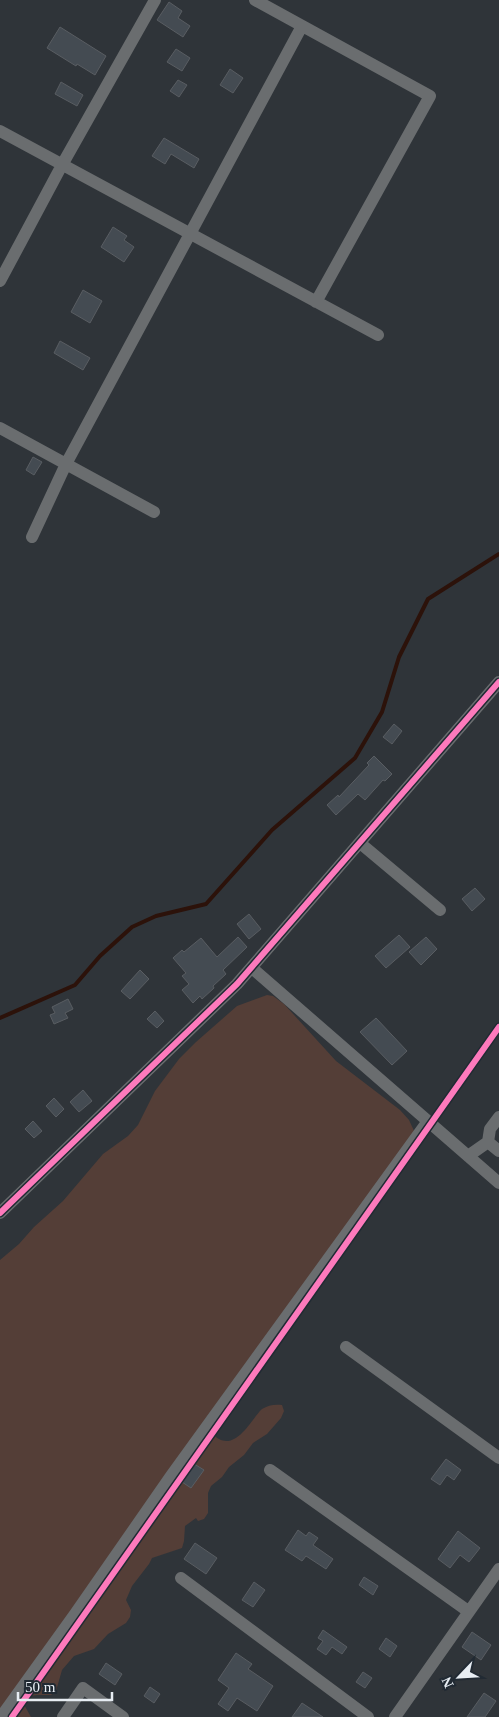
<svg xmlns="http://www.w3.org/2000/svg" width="499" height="1717" font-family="'Times New Roman',serif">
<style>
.green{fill:#543e37}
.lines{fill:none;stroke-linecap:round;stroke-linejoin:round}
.stream{stroke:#2c120a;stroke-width:4}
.building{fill:#444b52;stroke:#595d62}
.minor{stroke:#6a6d6f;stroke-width:12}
.cycleway-casing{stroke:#212a33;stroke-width:9}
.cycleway{stroke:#fd7abc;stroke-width:6}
</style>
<rect width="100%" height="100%" fill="#2f3439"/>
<!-- green -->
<path class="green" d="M267 995 273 996 284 1004 336 1061 400 1110 409 1120 415 1133 358 1230 328 1274 300 1306 283 1335 273 1345 212 1426C213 1432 214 1437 219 1439 238 1449 252 1418 262 1409 268 1405 275 1404 282 1405L284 1411 281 1418 267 1434 253 1443 244 1455 229 1467 222 1477 211 1486 208 1493V1513L204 1519 198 1521 196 1518 185 1526 184 1541 182 1548 152 1558 149 1564 132 1586 126 1600 131 1610 130 1617 126 1623 108 1634 94 1649 74 1656 62 1670 56 1691 51 1695H37L30 1696 22 1701 31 1717H0V1260L19 1244 34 1227 63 1201 103 1154 128 1136 138 1125 155 1091 179 1059 196 1042 237 1006Z"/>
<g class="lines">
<!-- stream -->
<path class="stream" d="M0 1018 75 985 100 956 132 927 156 916 206 904 272 830 355 758 382 712 399 657 428 599 499 554"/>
</g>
<!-- building -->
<path class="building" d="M169 2 182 11 178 18 190 26 183 37 157 20Z
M60 27 106 56 95 75 77 64 76 66 47 48Z
M176 49 190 58 182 71 167 62Z
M230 69 243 78 233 93 220 85Z
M178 80 187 85 179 97 170 91Z
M61 82 83 95 77 106 55 94Z
M164 138 199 159 194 168 171 154 165 164 152 156Z
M113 227 127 236 124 240 134 247 124 262 101 247Z
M83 290 102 301 90 323 71 312Z
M60 341 90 358 83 370 54 353Z
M33 457 42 462 34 475 26 470Z
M394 724 402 731 392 744 383 737Z
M374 756 392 774 385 781 383 780 365 800 358 794 336 815 327 805 338 795 339 797 369 765 367 763Z
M475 888 485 899 472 911 462 899Z
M249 914 261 929 249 939 237 924Z
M399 935 410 947 386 968 375 956Z
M238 937 247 947 223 970 226 974 213 986 214 988 202 999 200 996 193 1003 182 990 189 984 182 976 186 973 173 958 182 950 184 952 201 938 217 957Z
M426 937 437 949 421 965 409 952Z
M140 970 149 979 130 999 121 991Z
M68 999 73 1009 65 1013 68 1018 54 1024 50 1015 55 1013 52 1007Z
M155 1011 164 1021 157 1028 147 1019Z
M376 1018 407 1051 392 1065 360 1032Z
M83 1090 92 1101 79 1112 70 1102Z
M54 1098 64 1109 56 1117 46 1106Z
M33 1121 42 1131 34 1138 25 1129Z
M446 1459 461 1470 454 1480 447 1475 440 1485 431 1479Z
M191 1462 204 1470 191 1488 179 1480Z
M298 1530 306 1536 309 1532 318 1538 313 1545 333 1559 326 1569 306 1556 302 1561 285 1550Z
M458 1531 480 1548 469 1562 460 1555 450 1568 438 1559Z
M195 1543 217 1558 206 1574 184 1559Z
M364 1577 378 1586 373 1595 359 1585Z
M254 1582 265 1590 253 1607 242 1600Z
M323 1630 347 1647 342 1654 332 1647 326 1655 317 1649 323 1641 318 1638Z
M472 1632 491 1645 481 1660 462 1647Z
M386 1638 397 1646 390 1657 379 1649Z
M236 1653 252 1664 248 1669 273 1686 257 1711 237 1698 228 1711 218 1704 229 1688 218 1680Z
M106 1663 122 1674 115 1685 99 1674Z
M363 1672 372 1678 365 1688 356 1682Z
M150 1687 160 1694 154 1703 144 1696Z
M484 1693 496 1701 485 1717H467Z
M302 1703 323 1717H292Z"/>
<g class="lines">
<!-- minor -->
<path class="minor" d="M255 0 430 96 316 302
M0 131 378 335
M0 281 62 165 155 0
M0 428 154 512
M32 537 66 464 302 26
M360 843 440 910
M252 968 499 1183
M488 1142 499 1151
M468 1156 488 1142 490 1129 499 1117
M0 1213 237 984 499 682
M346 1347 499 1458
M270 1470 468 1611
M181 1578 368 1717
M1 1717 75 1614 171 1476 428 1121
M63 1717 83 1688 123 1717
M395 1717 499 1569"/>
<!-- cycleway casing -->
<g class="cycleway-casing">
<path id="cycleway" d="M0 1213 237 984 499 682
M12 1717 499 1027"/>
</g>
<!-- cycleway -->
<use href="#cycleway" class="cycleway"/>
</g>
<!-- north arrow -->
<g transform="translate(459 1677) rotate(245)" stroke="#212a33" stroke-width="4" paint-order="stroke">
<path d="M0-4L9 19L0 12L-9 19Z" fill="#e7edf3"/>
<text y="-8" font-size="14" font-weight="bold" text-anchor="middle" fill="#e7edf3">N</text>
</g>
<!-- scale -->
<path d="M18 1692v8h94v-8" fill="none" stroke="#e7edf3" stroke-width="2.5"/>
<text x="25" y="1692" font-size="15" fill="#e7edf3" stroke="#212a33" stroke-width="4" paint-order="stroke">50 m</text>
</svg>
